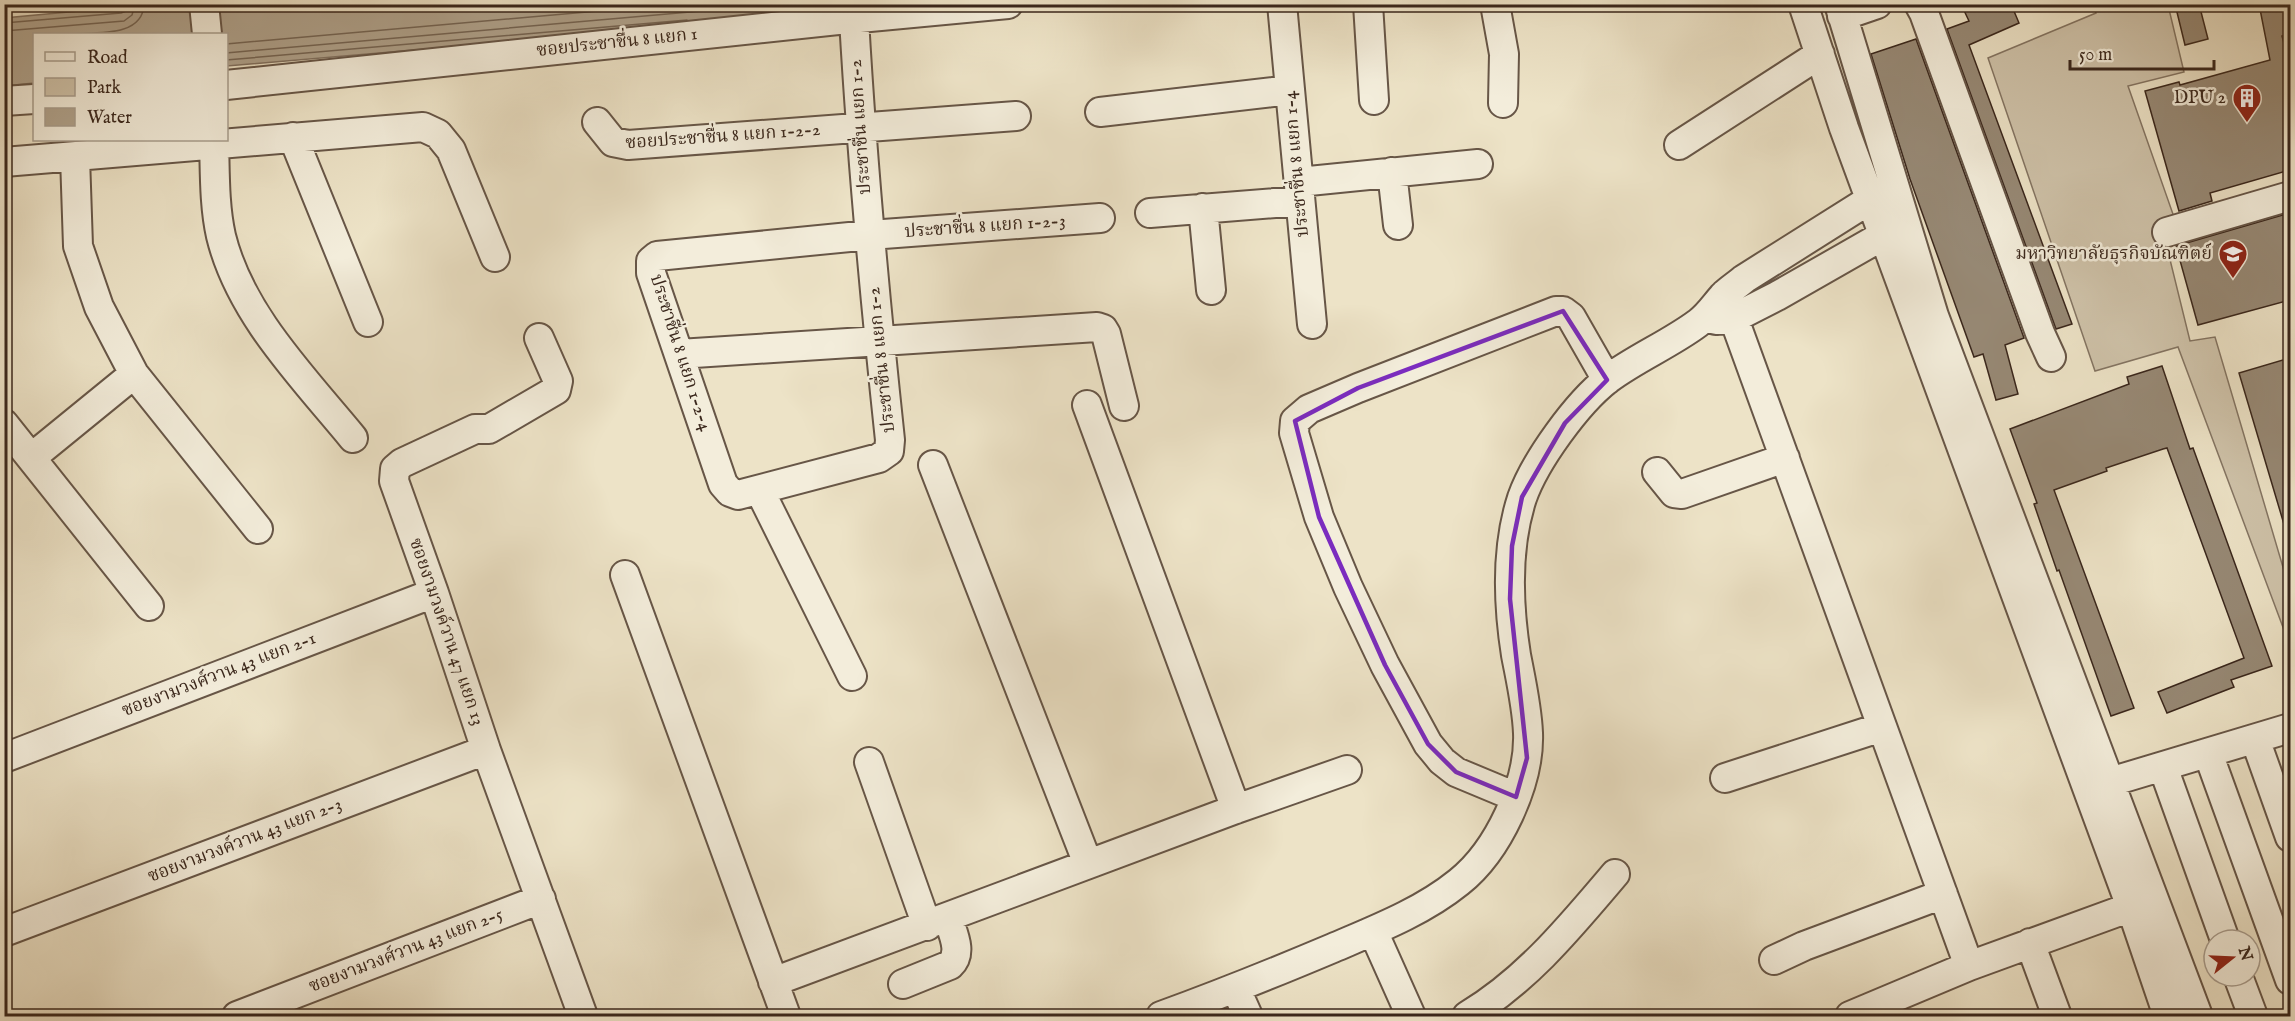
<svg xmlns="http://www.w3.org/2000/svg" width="2295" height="1021" font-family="'IM FELL English','Noto Serif Thai',serif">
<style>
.green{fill:#cfc3aa;stroke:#847563;stroke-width:1.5}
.water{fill:#b0a38d;stroke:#817160;stroke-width:1.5}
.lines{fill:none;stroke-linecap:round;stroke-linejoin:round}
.shore{stroke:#756554;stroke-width:1.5}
.building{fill:#978975;stroke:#3a271c;stroke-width:1.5}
.minor-casing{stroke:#675647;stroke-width:32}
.minor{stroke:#f3eddb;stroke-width:28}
.marked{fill:none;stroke:#7b2cbf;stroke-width:4.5;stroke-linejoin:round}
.labels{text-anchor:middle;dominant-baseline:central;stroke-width:5;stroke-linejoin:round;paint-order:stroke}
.street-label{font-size:18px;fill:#3a271c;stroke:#f3eddb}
.poi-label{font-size:18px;fill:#3a271c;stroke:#f3eddb;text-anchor:end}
</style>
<rect width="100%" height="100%" fill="#ede3c7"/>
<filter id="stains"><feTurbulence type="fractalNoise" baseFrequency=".00333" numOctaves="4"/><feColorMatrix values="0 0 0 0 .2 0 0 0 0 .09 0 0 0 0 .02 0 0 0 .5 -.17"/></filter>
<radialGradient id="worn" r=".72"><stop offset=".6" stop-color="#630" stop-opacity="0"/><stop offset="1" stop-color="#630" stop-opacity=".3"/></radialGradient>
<!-- green -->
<path class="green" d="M2093 5H2168L2184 72 2128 86 2174 217 2161 223 2190 341 2215 337 2290 591V646L2178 347 2095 371 1988 58 2096 13Z"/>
<!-- water -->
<path class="water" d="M155 4 936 5 227 66 226 34H34V83L5 86 4 18Z"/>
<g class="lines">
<!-- shore -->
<path class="shore" d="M4 23 121 13 126 11 128 4
M4 31 124 21 132 15 135 4
M70 34C95 32 143 38 144 4
M226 44 677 4
M226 53 780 4
M226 60 687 20"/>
</g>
<!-- building -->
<path class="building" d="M1961 4H2011L2019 23 1969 45 2072 324 2056 329 1947 29 1969 21Z
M2175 4H2199L2208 39 2185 45Z
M2259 4H2290V34L2282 36 2290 66V170L2210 193 2212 201 2179 211 2145 91 2179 82 2180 85 2270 60Z
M1916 39 2024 338 2005 345 2018 394 1996 400 1983 354 1974 357 1910 179 1871 54Z
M2290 213V300L2198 325 2176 246Z
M2290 358V530L2286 531 2239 373Z
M2162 366 2190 449 2193 448 2272 666 2231 680 2234 687 2167 713 2158 692 2244 658 2167 448 2163 449 2106 468 2107 471 2054 490 2134 708 2111 716 2059 570 2057 571 2034 504 2037 503 2010 429 2129 384 2127 377Z"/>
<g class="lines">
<!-- minor casing -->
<g class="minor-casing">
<path id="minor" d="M204 4 207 34
M1282 4 1312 324
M1368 4 1374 100
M1495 4 1504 54 1503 103
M1803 4 1844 128 2131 907 2168 1016
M1839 4 1934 316 2198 1016
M1919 4 1924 13 2040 333 2051 357
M1842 16 1877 4
M854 19C862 159 875 300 890 440L889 451 879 458 738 495 730 492 723 484 651 273V261L657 256 870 235 1100 218
M226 85 838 20 1008 4
M4 101 34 99
M1100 112 1290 90
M597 122 613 142 628 145 1016 116
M293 137 368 322
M214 140C215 171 214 205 221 236 240 314 303 377 353 438
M1679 145 1820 54
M75 157 78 246 99 307 134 374 258 529
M4 162 423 127 438 134 451 150 495 257
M1392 172 1398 225
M1299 182 1478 164
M1203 208 1211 290
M1150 213 1300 201
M2167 232 2290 196
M1725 294 1969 966
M1716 320 1734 318 1777 296 1884 235
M539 338 558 381 556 390 489 429H475L402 463 395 469 394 481 434 593 486 750 583 1016
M679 354 1097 327 1103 329 1106 334 1124 406
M1087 405 1236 809
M4 424 149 606
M31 458 134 374
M933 465 1088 864
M1657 472 1674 493 1682 494 1785 458
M760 491 852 676
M625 575 786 1016
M2255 739 2290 837
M2208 753 2290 980
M4 758 434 593
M869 762 927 926
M2163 767 2225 940
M1725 778 1882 727
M2110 782 2290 728
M1516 797 1456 772 1442 761 1428 744 1385 665 1348 587 1319 517 1294 433 1295 421 1309 409 1358 388 1556 311H1563L1571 317 1607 380
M1373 931 1411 1016
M4 932 486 750
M2030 943 2057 1016
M1774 960 1804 946 1943 894
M2238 976 2253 1016
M773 982 1236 809 1347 770
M903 984 950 965C963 953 953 934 948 918
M1236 989 1248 1016
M237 1016 541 899
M1161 1016C1219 995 1276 972 1333 948 1375 930 1422 912 1459 882 1498 851 1530 783 1528 733 1527 707 1521 681 1516 655 1508 604 1506 547 1522 498 1535 461 1577 403 1608 379 1636 358 1670 344 1698 323 1708 316 1715 305 1723 296 1729 290 1737 285 1744 279L1871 199
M1467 1016C1527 980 1570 927 1615 874
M1850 1016 1969 966 2131 907"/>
</g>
<!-- minor -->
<use href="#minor" class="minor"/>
</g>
<!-- marked area -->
<path class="marked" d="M1563 311 1607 380 1565 423 1522 497 1512 546 1510 599 1527 758 1516 797 1456 772 1428 744 1385 665 1319 517 1295 421 1358 388Z"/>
<!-- icons -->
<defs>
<g id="building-pin" transform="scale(1.5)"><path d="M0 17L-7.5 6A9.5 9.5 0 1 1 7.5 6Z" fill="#8f2418" stroke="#f3eddb"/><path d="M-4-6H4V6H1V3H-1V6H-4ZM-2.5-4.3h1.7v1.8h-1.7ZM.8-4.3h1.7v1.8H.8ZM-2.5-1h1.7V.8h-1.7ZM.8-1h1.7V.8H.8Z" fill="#fff"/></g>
<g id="university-pin" transform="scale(1.5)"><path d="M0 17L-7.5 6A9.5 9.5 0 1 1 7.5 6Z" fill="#8f2418" stroke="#f3eddb"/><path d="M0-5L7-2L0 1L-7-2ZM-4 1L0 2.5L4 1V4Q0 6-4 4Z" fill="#fff"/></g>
</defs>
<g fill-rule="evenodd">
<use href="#building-pin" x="2247" y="98"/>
<use href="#university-pin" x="2233" y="254"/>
</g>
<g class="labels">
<!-- street labels -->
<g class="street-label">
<text transform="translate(617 43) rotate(-6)">ซอยประชาชื่น 8 แยก 1</text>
<text transform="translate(861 127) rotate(-94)">ประชาชื่น แยก 1-2</text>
<text transform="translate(723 137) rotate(-4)">ซอยประชาชื่น 8 แยก 1-2-2</text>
<text transform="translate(1297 164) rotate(-95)">ประชาชื่น 8 แยก 1-4</text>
<text transform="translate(985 227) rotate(-4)">ประชาชื่น 8 แยก 1-2-3</text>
<text transform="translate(680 353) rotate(72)">ประชาชื่น 8 แยก 1-2-4</text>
<text transform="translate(882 360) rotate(-96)">ประชาชื่น 8 แยก 1-2</text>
<text transform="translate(446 632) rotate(71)">ซอยงามวงค์วาน 47 แยก 13</text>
<text transform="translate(219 675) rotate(-21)">ซอยงามวงศ์วาน 43 แยก 2-1</text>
<text transform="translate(245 841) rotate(-21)">ซอยงามวงค์วาน 43 แยก 2-3</text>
<text transform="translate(406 951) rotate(-21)">ซอยงามวงศ์วาน 43 แยก 2-5</text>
</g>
<!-- poi labels -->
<g class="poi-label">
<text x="2226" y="98">DPU 2</text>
<text x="2212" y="254">มหาวิทยาลัยธุรกิจบัณฑิตย์</text>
</g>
</g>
<!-- margin -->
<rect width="2295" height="1021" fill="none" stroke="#ede3c7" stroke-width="24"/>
<rect x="6" y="6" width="2283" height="1009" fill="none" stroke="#3a271c" stroke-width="3"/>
<rect x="12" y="12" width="2271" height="997" fill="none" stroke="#3a271c" stroke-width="1.5"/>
<!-- legend -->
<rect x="33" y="33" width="195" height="108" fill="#f3eddb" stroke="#a99e8f" stroke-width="1.5"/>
<rect x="45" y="52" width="30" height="9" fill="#f3eddb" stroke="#a99e8f" stroke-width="1.5"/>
<text x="87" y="63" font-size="18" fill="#3a271c">Road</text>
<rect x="45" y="78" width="30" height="18" fill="#cfc3aa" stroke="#a99e8f" stroke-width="1.5"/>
<text x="87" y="93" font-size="18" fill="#3a271c">Park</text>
<rect x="45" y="108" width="30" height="18" fill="#b0a38d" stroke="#a99e8f" stroke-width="1.5"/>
<text x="87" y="123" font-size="18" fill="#3a271c">Water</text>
<!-- north arrow -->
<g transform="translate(2232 958) rotate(72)"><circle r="28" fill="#f3eddb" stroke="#a99e8f" stroke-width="1.5"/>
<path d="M0-4.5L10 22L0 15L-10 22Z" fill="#8f2418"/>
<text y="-9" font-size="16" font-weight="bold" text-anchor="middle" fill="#3a271c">N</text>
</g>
<!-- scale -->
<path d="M2070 60v9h144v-9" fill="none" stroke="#3a271c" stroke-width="3"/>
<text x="2079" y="60" font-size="18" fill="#3a271c" stroke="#f3eddb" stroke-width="4.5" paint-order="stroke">50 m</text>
<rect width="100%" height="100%" filter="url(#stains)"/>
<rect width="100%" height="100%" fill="url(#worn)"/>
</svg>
